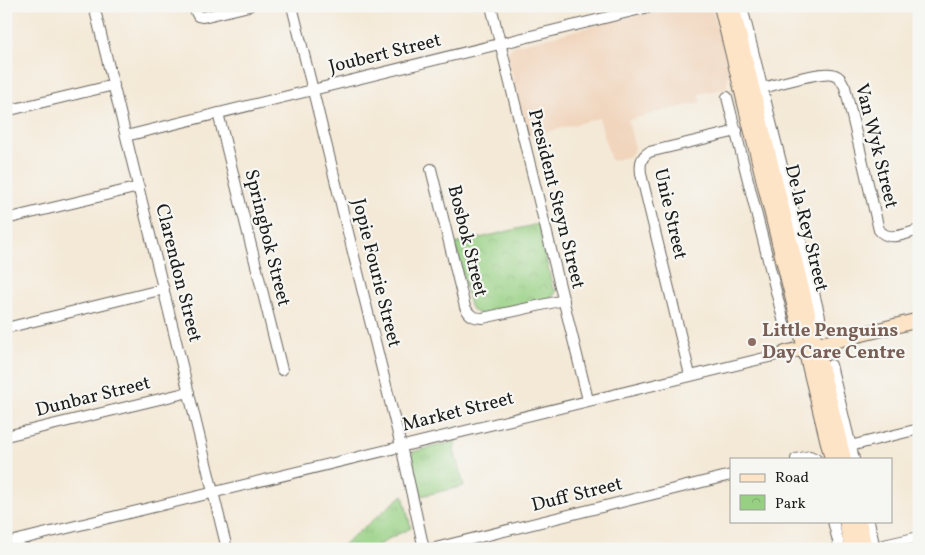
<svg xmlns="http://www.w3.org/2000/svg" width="925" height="555" font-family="Vollkorn,serif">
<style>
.built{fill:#f1d5bd}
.grass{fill:url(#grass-tufts);stroke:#5a7650}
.park{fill:url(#park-crowns);stroke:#5a7650}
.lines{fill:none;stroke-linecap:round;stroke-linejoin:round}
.street-casing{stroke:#68645d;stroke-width:12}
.secondary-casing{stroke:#68645d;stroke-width:16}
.street{stroke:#fff;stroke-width:10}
.secondary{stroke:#fee4c6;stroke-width:14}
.education-dot{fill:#8d6e63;stroke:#f6f6f2;stroke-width:2}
.labels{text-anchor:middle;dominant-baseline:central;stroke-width:4.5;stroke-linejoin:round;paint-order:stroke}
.street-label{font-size:19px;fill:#1c1c1c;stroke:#f6f6f2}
.education-label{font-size:19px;font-weight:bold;fill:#785e54;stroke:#f6f6f2;text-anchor:start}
</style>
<defs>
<pattern id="grass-tufts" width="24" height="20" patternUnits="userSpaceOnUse" patternTransform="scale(1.25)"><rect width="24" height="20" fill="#97d083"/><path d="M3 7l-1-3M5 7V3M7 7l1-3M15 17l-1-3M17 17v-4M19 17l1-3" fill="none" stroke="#82b271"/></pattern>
<pattern id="park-crowns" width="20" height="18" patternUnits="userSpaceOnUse" patternTransform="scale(1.25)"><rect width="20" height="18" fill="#97d083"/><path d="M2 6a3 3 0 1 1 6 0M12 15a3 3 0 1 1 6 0" fill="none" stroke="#82b271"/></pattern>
</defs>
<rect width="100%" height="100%" fill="#f6f6f2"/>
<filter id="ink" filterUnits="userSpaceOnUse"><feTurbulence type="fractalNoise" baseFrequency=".02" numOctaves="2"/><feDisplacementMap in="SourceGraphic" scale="10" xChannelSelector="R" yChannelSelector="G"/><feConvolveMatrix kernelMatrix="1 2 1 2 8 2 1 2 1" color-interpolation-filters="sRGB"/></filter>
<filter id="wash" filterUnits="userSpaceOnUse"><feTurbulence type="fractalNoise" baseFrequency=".0096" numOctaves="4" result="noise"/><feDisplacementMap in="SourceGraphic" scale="20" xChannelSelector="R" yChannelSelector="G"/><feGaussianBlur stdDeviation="1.12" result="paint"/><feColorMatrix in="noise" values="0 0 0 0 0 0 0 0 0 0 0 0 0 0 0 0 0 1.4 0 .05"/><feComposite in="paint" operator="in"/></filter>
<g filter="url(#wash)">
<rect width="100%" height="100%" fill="#f4e9d7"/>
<!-- built -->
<path class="built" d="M674 6H708L713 10 729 73 726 88 699 94 701 102 628 120 635 148 630 156 611 161 599 118 528 137 507 53 513 46Z"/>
<!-- grass -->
<path class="grass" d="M456 441 454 450 464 486 421 496 411 456 413 452Z
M403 495 411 528 388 539 375 549H338Z"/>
<!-- park -->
<path class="park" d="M538 224 553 289 556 290 555 294 551 298 484 315 473 311 470 306 455 244Z"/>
</g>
<g filter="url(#ink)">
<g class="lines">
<!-- street casing -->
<g class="street-casing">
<path id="street" d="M94 6 227 549
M193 6 198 16 203 17 249 6
M292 6 401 446 424 549
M491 6 588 400
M742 7 820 317
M762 88C776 85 825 69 835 75 841 77 842 82 845 87L879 230C889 242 905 234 919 230
M727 97 786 331
M6 111 114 85
M218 113 282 370
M126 136 653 6
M431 169 465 307C469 315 473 318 483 318L564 300
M6 219 139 187
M6 328 164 289
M831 365 854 459
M690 375 641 174C640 164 640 158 649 152L737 131
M6 436 189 392
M850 446 919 429
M796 459 810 456 816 459
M833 521 840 549
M869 521 875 549
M6 543 785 353
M875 547 919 537
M431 549 731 475"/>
</g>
<!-- secondary casing -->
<g class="secondary-casing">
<path id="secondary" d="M721 6 832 459
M732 6 844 459
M785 353 919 320
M846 521 852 549
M859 521 865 549"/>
</g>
<!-- street -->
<use href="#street" class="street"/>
<!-- secondary -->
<use href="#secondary" class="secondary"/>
</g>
</g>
<!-- markers -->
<circle class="education-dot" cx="752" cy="342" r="5"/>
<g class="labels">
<!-- street labels -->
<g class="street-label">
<text transform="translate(385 54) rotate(-14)">Joubert Street</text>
<text transform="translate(876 146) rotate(76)">Van Wyk Street</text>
<text transform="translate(556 199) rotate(76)">President Steyn Street</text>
<text transform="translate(670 214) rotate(77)">Unie Street</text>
<text transform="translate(806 228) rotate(76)">De la Rey Street</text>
<text transform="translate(267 238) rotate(76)">Springbok Street</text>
<text transform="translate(467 241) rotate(76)">Bosbok Street</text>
<text transform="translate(178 273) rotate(76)">Clarendon Street</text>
<text transform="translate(376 273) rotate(76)">Jopie Fourie Street</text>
<text transform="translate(93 397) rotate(-14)">Dunbar Street</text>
<text transform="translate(458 412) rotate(-14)">Market Street</text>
<text transform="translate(577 495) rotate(-14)">Duff Street</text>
</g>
<!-- education labels -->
<g class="education-label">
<text x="762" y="331">Little Penguins<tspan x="762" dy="22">Day Care Centre</tspan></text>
</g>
</g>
<!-- margin -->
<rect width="925" height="555" fill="none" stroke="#f6f6f2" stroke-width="25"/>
<!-- legend -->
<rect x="730" y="458" width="162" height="65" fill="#f6f6f2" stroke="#9f9f9c"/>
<rect x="740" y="474" width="25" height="8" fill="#fee4c6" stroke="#9f9f9c"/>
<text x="775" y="482" font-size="15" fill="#1c1c1c">Road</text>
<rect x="740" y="495" width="25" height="15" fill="url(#park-crowns)" stroke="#9f9f9c"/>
<text x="775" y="508" font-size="15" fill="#1c1c1c">Park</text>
</svg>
